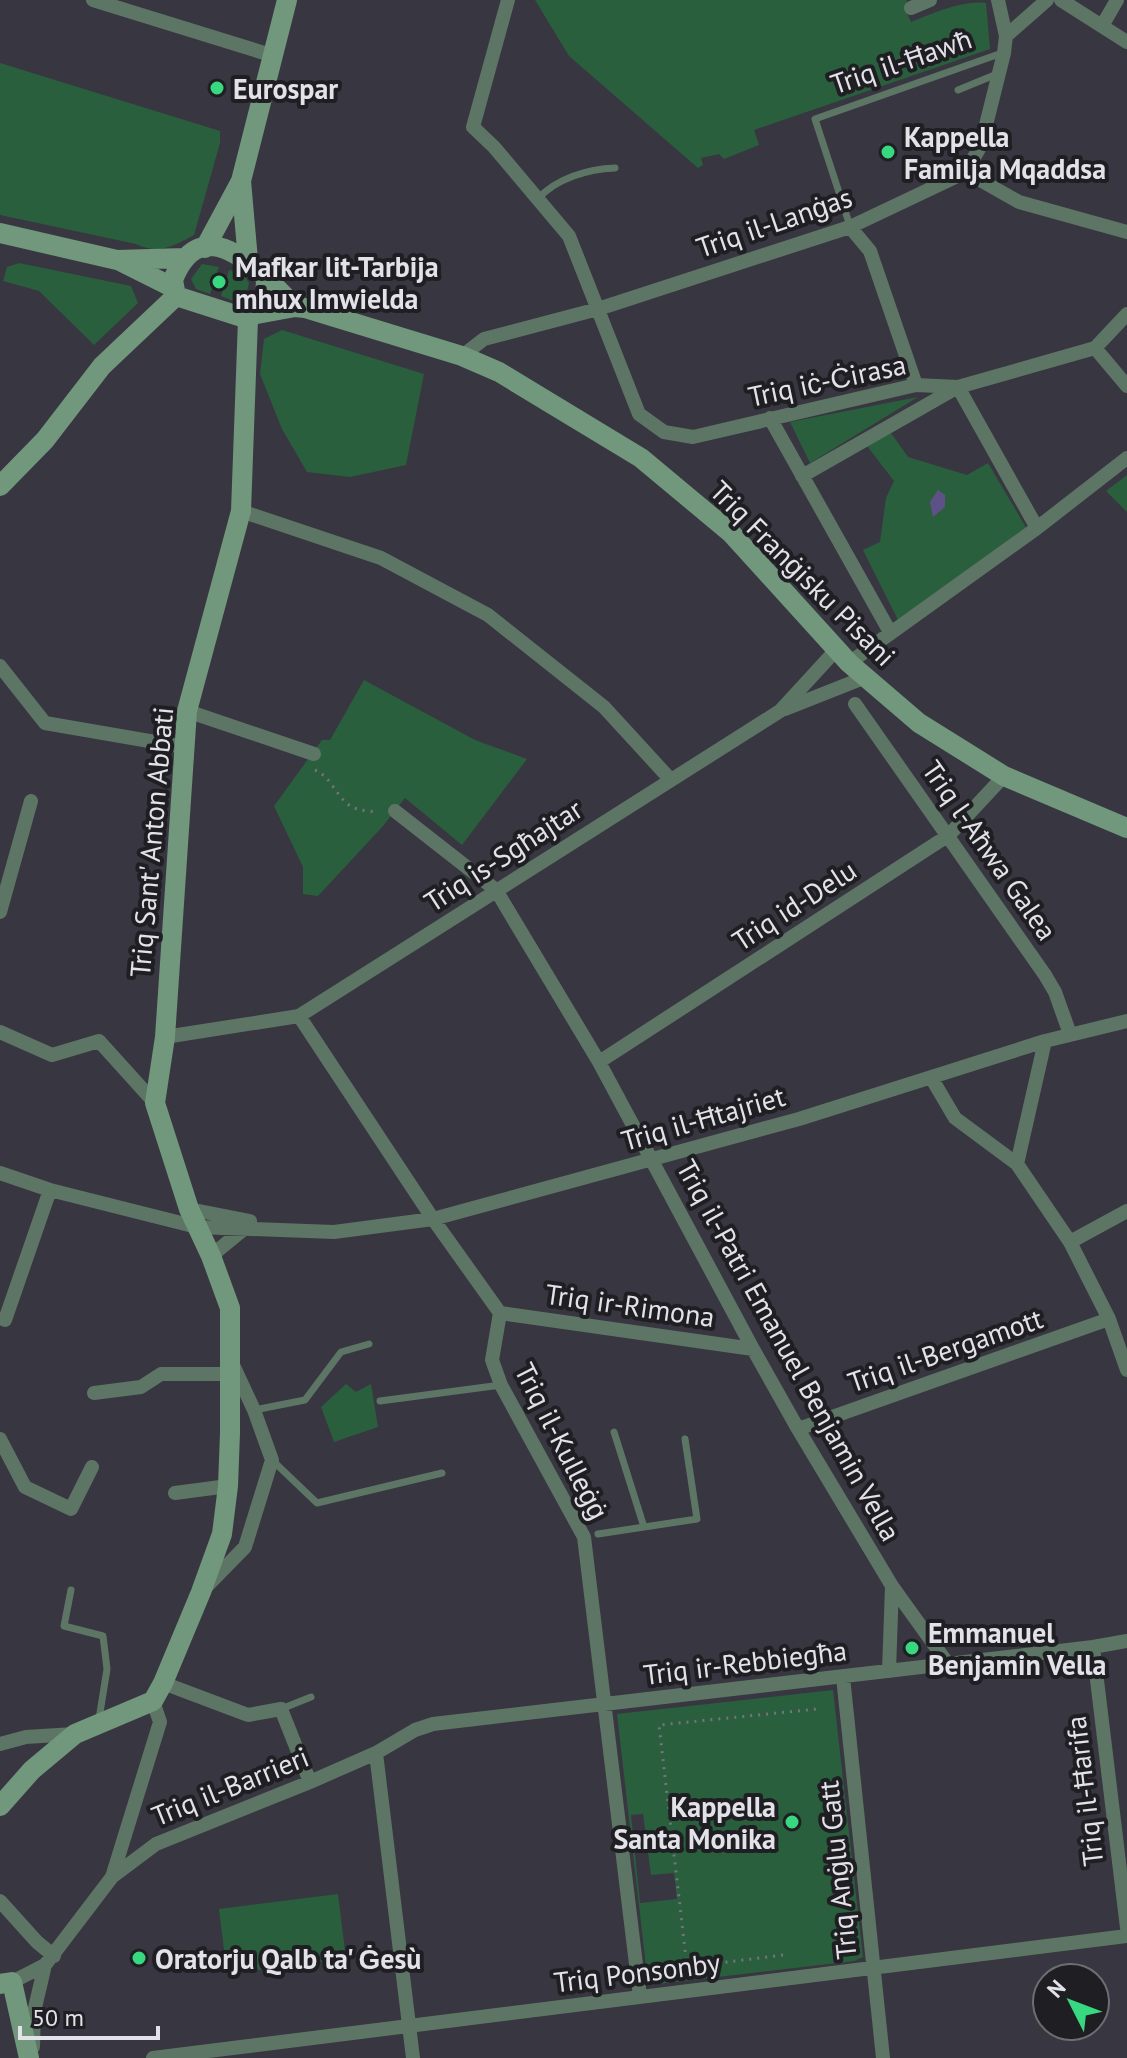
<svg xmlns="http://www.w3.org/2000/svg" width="1127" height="2058" font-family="'PT Sans',sans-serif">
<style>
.green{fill:#2a5f3e;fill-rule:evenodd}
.water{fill:#5d5188}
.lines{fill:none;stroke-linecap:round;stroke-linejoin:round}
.path{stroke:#75737c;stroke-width:3;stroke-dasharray:2 6;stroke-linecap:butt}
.lane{stroke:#5d7564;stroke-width:7}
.street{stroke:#5d7564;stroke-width:14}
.secondary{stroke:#71977c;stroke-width:20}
.poi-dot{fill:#38d880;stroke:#1f1f23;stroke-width:3}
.labels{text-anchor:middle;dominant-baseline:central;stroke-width:8;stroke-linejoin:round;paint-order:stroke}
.street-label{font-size:28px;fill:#e3e2e9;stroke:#1f1f23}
.poi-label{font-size:28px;font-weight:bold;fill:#e3e2e9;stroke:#1f1f23;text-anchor:start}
</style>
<rect width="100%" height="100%" fill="#383640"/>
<!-- green -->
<path class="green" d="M535 0H907L905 8 911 22C934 13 962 0 986 3L990 49 754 130 759 145 724 159 719 154 701 158 703 165 698 168 569 56Z
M0 63 220 131V143L194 235C174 246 158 255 136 244L0 215Z
M19 263 131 286 138 303 94 345 39 291 3 281 7 267Z
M202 264 219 267 210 294 196 289 191 279Z
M229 270 242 273 249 283 246 295 234 301 221 296Z
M282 330 424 374 406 465 350 477 307 472 282 429 260 374 264 339Z
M918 397 810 463 790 422Z
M891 433 908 457 967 475 988 463 1027 529 898 620 863 550 880 542 886 498 894 481 867 446Z
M1127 475V512L1106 491Z
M364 680 475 740 527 759 462 845 405 798 383 826 318 896 303 894V867L274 806 322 740H330Z
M346 1384 356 1392 371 1384 378 1427 334 1442 321 1407Z
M833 1690 863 1957 854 1961 658 1984 647 1975 617 1714ZM643 1814 651 1875 674 1873 677 1899 640 1903 631 1815Z
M338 1894 346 1959 227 1974 219 1909Z"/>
<!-- water -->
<path class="water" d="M938 490 945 495V507L933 517 930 502Z"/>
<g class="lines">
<!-- path -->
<path class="path" d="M315 770C332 777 336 798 352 807 360 811 370 811 378 812
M783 1955 687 1967 659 1725 817 1709"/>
<!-- lane -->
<path class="lane" d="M958 90 997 74
M538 199C556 178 589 169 615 168
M850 226 815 119 1002 53
M380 1401 501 1385
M254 1410 305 1400 341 1352 369 1344
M614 1432 644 1527
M272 1460 317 1503 442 1473
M598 1534 697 1519 685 1439
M71 1590 64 1626 103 1636 107 1669 99 1719
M281 1709 311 1697"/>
<!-- street -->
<path class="street" d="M93 0 274 56
M508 0 473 127 494 147 569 236 639 414 664 432 693 437 916 385 958 387 1095 348 1127 314
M1061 0 1127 42
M911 8 930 0
M1102 26 1117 0
M1006 36 1047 0
M966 172 1019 202 1127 232
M850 227 870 251 916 385
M1095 348 1127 386
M462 356 484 339 598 309 850 227 966 172 981 145 1004 53 1006 36 998 0
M770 418 890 632
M802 476 958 387 1037 528
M241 511 381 558 488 615 604 707 670 779
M849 663 1037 528 1127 458
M0 666 45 723 184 747
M855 704 1045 975 1055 992 1070 1034
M785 709 866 677
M187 711 314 754
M395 811 496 890 599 1062 753 1349 798 1429 892 1586 948 1664
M0 912 31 801
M299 1016 433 1219 500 1313 492 1360 501 1385 584 1537 640 1997
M0 1032 52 1055 99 1041 155 1103
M165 1037 299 1016 780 711 837 649
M599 1062 949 835 1004 776
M932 1079 955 1118 1017 1164 1070 1242 1109 1319 1127 1370
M1017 1164 1045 1041
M0 1173 50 1190 197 1227 334 1232 433 1219 799 1119 1045 1041 1127 1021
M189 1209 250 1221
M1070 1242 1127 1211
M211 1256 245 1228
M500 1313 753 1349
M5 1320 50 1190
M94 1393 141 1387 161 1374H228
M798 1429 1109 1319
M0 1439 25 1487 71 1509 92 1467
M175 1493 228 1486
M205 1588 245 1547 272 1460 254 1410 233 1365
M1093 1647 1127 1928
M889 1671 892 1586
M843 1677 883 2058
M163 1683 248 1715 281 1709 310 1782
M0 1744 26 1737 74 1734
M376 1753 413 2058
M112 1877 160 1722 153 1701
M0 1901 37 1942 54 1956
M12 1982 45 1965 112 1877 156 1844 310 1782 376 1753 415 1730 433 1724 1093 1647 1127 1641
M33 2047 34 2012 45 1965
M153 2058 1127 1936"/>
<!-- secondary -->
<path class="secondary" d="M241 181 248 260
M0 233 117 260 185 258
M205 248 241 181 287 0
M120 261 174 288
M176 296 173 280C203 204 264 275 295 307
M176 296 248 319C264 310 266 294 266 277
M257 314 295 307 305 308 462 356 499 372 641 458 731 533 849 663 919 723 1004 776 1127 828
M0 486 45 440 102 366 176 296
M0 1806 32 1770 75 1734 153 1701 163 1683 201 1592 222 1534 228 1486 230 1433V1308L211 1256 189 1209 155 1103 165 1037 187 711 241 511 248 319
M0 1984 12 1982 29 2058"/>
</g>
<!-- markers -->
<g class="poi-dot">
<circle cx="217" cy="88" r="8"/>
<circle cx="888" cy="152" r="8"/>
<circle cx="219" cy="282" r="8"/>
<circle cx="912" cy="1648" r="8"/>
<circle cx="792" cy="1822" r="8"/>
<circle cx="139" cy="1958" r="8"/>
</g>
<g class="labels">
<!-- street labels -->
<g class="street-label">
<text transform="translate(901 61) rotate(-19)">Triq il-Ħawħ</text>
<text transform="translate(774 222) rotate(-19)">Triq il-Lanġas</text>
<text transform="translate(827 380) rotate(-12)">Triq iċ-Ċirasa</text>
<text transform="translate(803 573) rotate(45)">Triq Franġisku Pisani</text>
<text transform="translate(151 842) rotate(-85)">Triq Sant' Anton Abbati</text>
<text transform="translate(990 850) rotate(55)">Triq l-Aħwa Galea</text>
<text transform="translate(503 855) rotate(-33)">Triq is-Sgħajtar</text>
<text transform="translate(794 905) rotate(-33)">Triq id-Delu</text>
<text transform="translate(703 1118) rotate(-16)">Triq il-Ħtajriet</text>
<text transform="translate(630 1305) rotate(8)">Triq ir-Rimona</text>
<text transform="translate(789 1350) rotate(61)">Triq il-Patri Emanuel Benjamin Vella</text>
<text transform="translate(945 1350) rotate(-19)">Triq il-Bergamott</text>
<text transform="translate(562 1441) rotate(63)">Triq il-Kulleġġ</text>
<text transform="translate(745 1662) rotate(-7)">Triq ir-Rebbiegħa</text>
<text transform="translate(230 1786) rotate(-22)">Triq il-Barrieri</text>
<text transform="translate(1084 1791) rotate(-97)">Triq il-Ħarifa</text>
<text transform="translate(837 1870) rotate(-96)">Triq Anġlu Gatt</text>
<text transform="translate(637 1972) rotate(-7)">Triq Ponsonby</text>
</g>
<!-- poi labels -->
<g class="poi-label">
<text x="233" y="88">Eurospar</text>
<text x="904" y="136">Kappella<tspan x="904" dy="32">Familja Mqaddsa</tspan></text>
<text x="235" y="266">Mafkar lit-Tarbija<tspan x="235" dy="32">mhux Imwielda</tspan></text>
<text x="928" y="1632">Emmanuel<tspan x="928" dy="32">Benjamin Vella</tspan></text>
<text x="776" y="1806" text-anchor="end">Kappella<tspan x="776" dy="32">Santa Monika</tspan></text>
<text x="155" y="1958">Oratorju Qalb ta' Ġesù</text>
</g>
</g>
<!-- north arrow -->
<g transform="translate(1071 2002) rotate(312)"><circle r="38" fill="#1f1f23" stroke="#6d6d72" stroke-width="2"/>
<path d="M0-6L14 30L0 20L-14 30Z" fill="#38d880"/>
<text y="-12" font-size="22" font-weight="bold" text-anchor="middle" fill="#e3e2e9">N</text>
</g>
<!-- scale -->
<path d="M20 2026v12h138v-12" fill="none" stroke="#e3e2e9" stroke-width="4"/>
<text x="32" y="2026" font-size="24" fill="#e3e2e9" stroke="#1f1f23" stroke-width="6" paint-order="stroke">50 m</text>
</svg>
